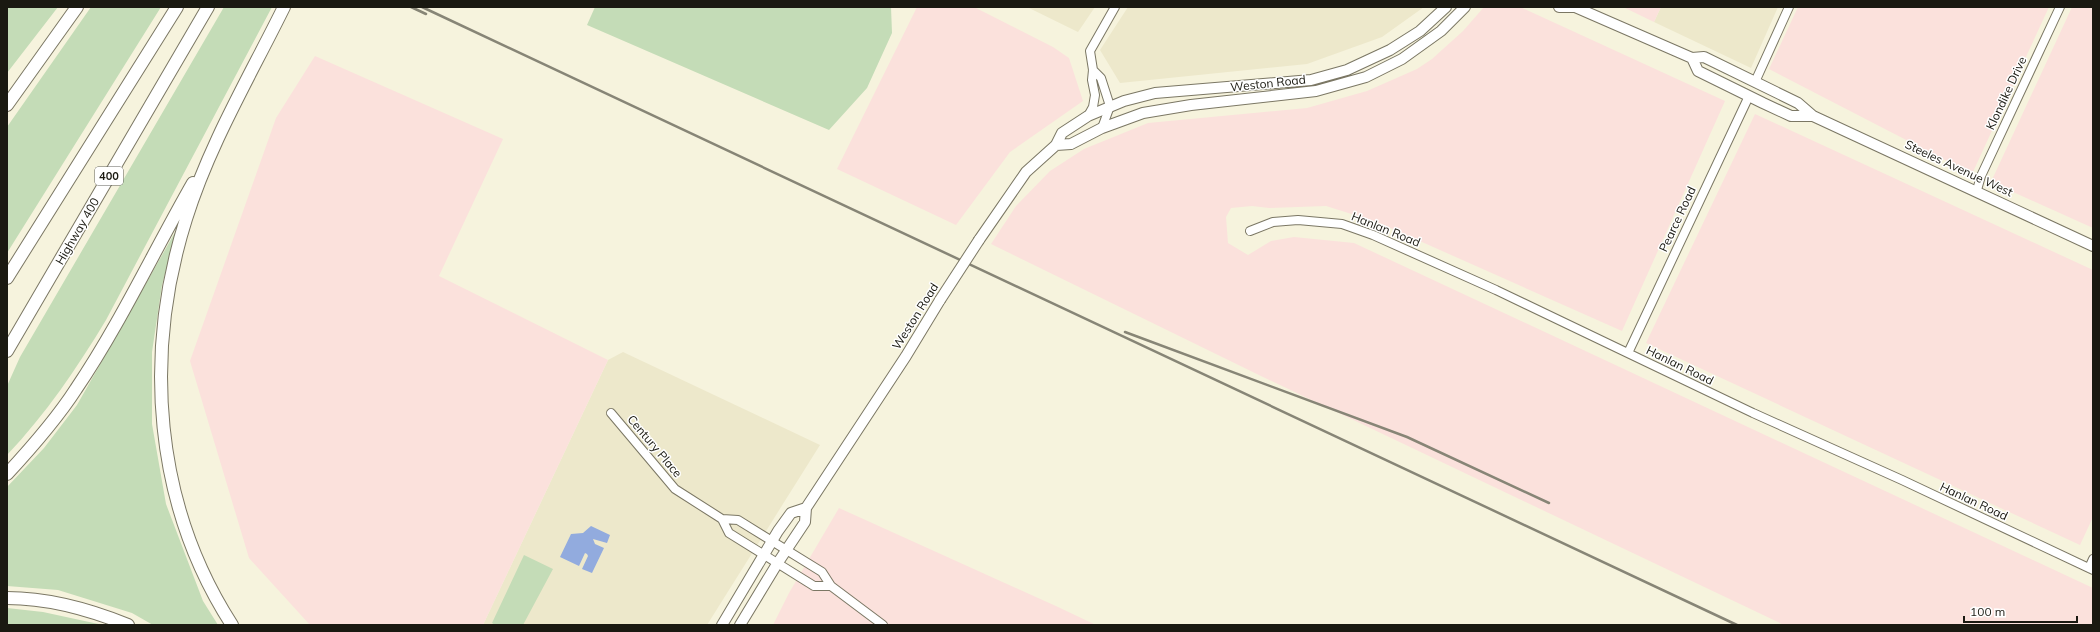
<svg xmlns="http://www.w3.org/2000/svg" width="2100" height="632" font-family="Mulish,sans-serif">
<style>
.built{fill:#ede8cb}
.industrial{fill:#fbe1dc}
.green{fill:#c4dcb7}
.water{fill:#92abde}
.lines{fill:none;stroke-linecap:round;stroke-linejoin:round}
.minor-casing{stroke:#7b7764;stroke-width:10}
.major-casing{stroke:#7b7764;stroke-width:12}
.highway-casing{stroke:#7b7764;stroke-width:14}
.minor{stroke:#fff;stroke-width:8}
.major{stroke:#fff;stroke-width:10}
.highway{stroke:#fff;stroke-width:12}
.rail{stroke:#878576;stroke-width:2.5}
.major-bridge-casing{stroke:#7b7764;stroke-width:12;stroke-linecap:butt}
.major-bridge{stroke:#fff;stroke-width:10}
.labels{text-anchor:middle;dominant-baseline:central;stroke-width:3;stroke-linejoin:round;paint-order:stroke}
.shield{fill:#fff;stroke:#5f5e58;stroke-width:1}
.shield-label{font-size:11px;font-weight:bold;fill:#1a1911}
.street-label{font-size:12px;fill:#1a1911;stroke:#fff}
</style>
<rect width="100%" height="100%" fill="#f6f3dd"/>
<!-- built -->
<path class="built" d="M1027 7H1095L1078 32Z
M1128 7H1424L1382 37 1307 64 1120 83 1100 50Z
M1661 7H1778L1751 68 1654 22Z
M623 352 820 445 707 625H483L608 360Z"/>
<!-- industrial -->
<path class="industrial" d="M917 7H974L1053 47 1069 58 1083 101 1010 152 956 225 837 169Z
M1484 7H1520L1725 101 1622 331 1377 222 1326 206 1269 208 1252 206 1231 208 1226 217 1228 243 1248 255 1271 241 1294 237 1354 243 2093 588V625H1784L1263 377 991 244 1016 206 1050 171 1084 149 1148 123 1307 108 1367 91 1417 69 1432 59 1463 31Z
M1623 7H1661L1654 22Z
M1798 7H2049L1972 174 1769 69Z
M2072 7H2093V228L1991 182Z
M315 56 503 139 439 276 608 360 483 625H310L249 558 190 361 276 118Z
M1755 114 2093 270V517L2080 545 1646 343Z
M839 508 1058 607 1096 625H773L789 593Z"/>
<!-- green -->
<path class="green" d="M7 7H58L7 73Z
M91 7H161L7 253V127Z
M224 7H272L106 320C77 368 46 414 7 455V386L20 357Z
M595 7H891L892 33 867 88 829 130 587 25Z
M178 227 162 285 152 352V424L166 504 203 601 218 625H153L132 613 58 590 7 586V487L44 448 77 405Z
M524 555 553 569 523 625H495L492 623Z
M7 608 43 612 103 625H7Z"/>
<!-- water -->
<path class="water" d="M591 526 610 535 607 543 593 539 595 544 604 548 592 573 582 569 588 556 587 554 585 553 579 566 560 557 571 534 583 533Z"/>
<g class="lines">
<!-- minor casing -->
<g class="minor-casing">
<path id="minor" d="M1093 70 1101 78 1110 106 1102 128
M1755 82 1789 7
M1088 116 1093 107 1095 95 1092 80 1093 70 1090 51 1115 7
M1977 190 1981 176 2060 7
M1250 231 1273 222 1298 220 1342 224 1373 235 1496 290 1753 413 1902 480 2093 570
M1628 353 1749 96
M611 413 675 489 722 519 729 533 814 586H831
M722 519 738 520 822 572 831 586 883 625
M2089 568 2093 559"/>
</g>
<!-- major casing -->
<g class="major-casing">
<path id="major" d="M1559 7H1575L1692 58 1704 57 1798 103 1813 116 2093 246
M1692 58 1698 71 1763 103 1791 116H1813
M1056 145 1071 144 1102 128 1143 113 1191 105 1316 91 1366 77 1402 59 1441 31 1465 7
M979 240 1026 172 1056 145 1062 133 1088 116 1124 101 1155 93 1311 80 1347 70 1390 50 1420 31 1446 7
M722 625 778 531 791 513 806 508
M740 625 777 564 805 522 806 508 906 356 940 300"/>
</g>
<!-- highway casing -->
<g class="highway-casing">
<path id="highway" d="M7 105 77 7
M7 278 177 7
M7 351 208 7
M7 474C32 447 56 420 76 389 120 324 154 251 193 183
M7 598C48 598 91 610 128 625
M232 625C154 504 143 355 186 219 209 145 250 76 284 7"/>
</g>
<!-- minor -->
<use href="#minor" class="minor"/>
<!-- major -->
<use href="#major" class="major"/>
<!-- highway -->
<use href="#highway" class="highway"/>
<!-- rail -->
<path class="rail" d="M411 7 426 14
M422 7 1737 625
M1125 332 1407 437 1549 503"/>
<!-- major-bridge casing -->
<g class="major-bridge-casing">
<path id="major-bridge" d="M940 300 979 240"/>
</g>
<!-- major-bridge -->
<use href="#major-bridge" class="major-bridge"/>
</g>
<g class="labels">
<!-- shield labels -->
<rect class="shield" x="95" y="167" width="28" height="18" rx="3"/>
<g class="shield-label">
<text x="109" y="176">400</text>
</g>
<!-- street labels -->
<g class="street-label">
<text transform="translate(1268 83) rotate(-6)">Weston Road</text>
<text transform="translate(2006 93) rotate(-65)">Klondike Drive</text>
<text transform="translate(1959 168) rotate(25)">Steeles Avenue West</text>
<text transform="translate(1677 219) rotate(-65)">Pearce Road</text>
<text transform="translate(1386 229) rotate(22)">Hanlan Road</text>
<text transform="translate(77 231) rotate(-60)">Highway 400</text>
<text transform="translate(915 316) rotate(-58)">Weston Road</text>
<text transform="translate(1680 365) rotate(26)">Hanlan Road</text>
<text transform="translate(655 446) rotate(50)">Century Place</text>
<text transform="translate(1974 501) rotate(25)">Hanlan Road</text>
</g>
</g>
<!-- border -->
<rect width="2100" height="632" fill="none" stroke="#1a1911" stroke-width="16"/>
<!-- scale -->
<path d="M1964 616v6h113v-6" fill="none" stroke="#1a1911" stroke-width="2"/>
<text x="1970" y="616" font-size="12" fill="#1a1911" stroke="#ffffff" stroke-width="3" paint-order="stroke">100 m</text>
</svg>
